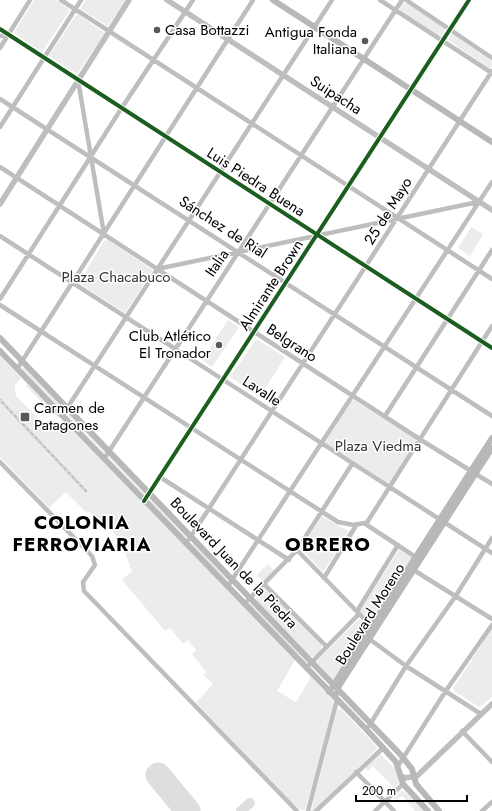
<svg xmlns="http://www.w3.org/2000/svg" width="492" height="811" font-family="Jost,sans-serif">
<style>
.green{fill:#ececec}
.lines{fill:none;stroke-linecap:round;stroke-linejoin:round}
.taxiway{stroke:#dedede;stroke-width:10}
.runway{stroke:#dedede;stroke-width:25}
.minor{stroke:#bebebe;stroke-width:4.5}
.tertiary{stroke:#bebebe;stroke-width:5.5}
.secondary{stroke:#b8b8b8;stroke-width:6}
.rail-casing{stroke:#bebebe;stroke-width:2.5}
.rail{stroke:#fff;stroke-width:1;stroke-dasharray:3;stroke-linecap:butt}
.cycleway-casing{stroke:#fff;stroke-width:6}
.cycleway{stroke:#1b5e20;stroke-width:4}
.poi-dot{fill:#595959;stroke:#fff;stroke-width:1.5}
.labels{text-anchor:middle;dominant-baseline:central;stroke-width:3;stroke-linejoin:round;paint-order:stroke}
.poi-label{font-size:15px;fill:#000;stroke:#fff;text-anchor:start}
.street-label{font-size:15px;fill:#000;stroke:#fff}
.park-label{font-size:15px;fill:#333;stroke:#fff}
.district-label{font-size:19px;font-weight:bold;letter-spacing:1px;fill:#000;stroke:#fff}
</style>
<rect width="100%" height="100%" fill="#fff"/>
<!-- green -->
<path class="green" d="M34 0H56L70 10 42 52 14 33Z
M85 0H126L108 26 81 9Z
M402 3 408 4 444 28V34L438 35 401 11 400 9Z
M76 15H79L105 33 77 74 49 56Z
M451 35 455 36 492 61V67L489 68 451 42 449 40Z
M471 227 483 234 470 256 458 248Z
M104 241 108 240 153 270 125 313 79 283Z
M228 320 239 327 212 367 202 360Z
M258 340 285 357 260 397 230 377 255 341Z
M0 356 21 378 15 385 16 396 42 422 50 428 56 426 63 421 64 422 295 660 277 691 296 702 311 677 333 700 334 707 305 810H301L294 805 196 703 213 684 203 675 206 672 192 654 196 650 188 640 183 644 170 628 165 631 122 580 133 570 129 567 130 565 125 553 118 545 120 542 112 530 102 527 88 511 86 512 66 492 49 508 0 457Z
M22 368H26L63 408V411L22 371Z
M27 384 59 416 58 418 26 386Z
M354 400 416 439V443L390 484 325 443 350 401Z
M67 414H69L105 451V454Z
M108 457H110L146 493 145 496Z
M151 499 187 536 186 539 149 501Z
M322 516 350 532 323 572 301 549Z
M191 543H194L228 578V582L190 545Z
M399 550 411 557V559L369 622 361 614V609Z
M268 564 274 571 263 582 257 575Z
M265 588 322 644 321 650 314 656H310L256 601V596Z
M251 603 307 660 306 663 249 605Z
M359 619 367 624 366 630 334 679 332 680 316 661Z
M492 629V696L482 706 479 707 454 691V687Z
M341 709 376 746 377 749 314 811H311L337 710Z
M378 754 381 755 395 769 399 783 390 793 389 792 393 787 373 766 368 771 365 768Z
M401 791H404L424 811H415L402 796 397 800 394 797Z"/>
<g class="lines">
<!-- taxiway -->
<path class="taxiway" d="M241 811 250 803"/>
<!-- runway -->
<path class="runway" d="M158 775 188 811"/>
<!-- minor -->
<path class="minor" d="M61 0 492 279
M380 0 492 73
M406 0 492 58
M0 29 492 348
M0 36 9 34
M0 48 30 0
M78 80 104 234
M0 99 492 416
M0 127 81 0
M0 167 421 440 492 484
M0 236 492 553
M157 269 478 202
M0 299 121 109 193 0
M0 305 338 522 354 525 364 523 417 558
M17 369 253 0
M62 416 332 0
M385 416 492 250
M104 459 402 0
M0 462 92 556 95 565 83 582 84 591 297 811
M160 477 289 560
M144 501 469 0
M366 524 492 326
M186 544 492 71
M297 550 373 628
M412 569 492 619
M324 578 357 524
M265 585 327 647
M228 586 492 182
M244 604 297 550 352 464
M368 638 406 666 481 714
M306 668 357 616 359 608 398 545
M369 726 406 666 455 597 492 538
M462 731 492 762
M398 766 445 692 492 625
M356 772 394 811
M308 811 337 700
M316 811 383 748
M375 811 403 784
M482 811 492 802"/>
<!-- tertiary -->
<path class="tertiary" d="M167 0 492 210
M0 204 129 0
M400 775 405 778 417 776 492 704"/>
<!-- secondary -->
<path class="secondary" d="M273 0 492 142
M0 338 400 754 412 769 416 784 439 811
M0 351 366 729 396 762 403 784 428 811
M329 692 492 438
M337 693 339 686 492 448"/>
<!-- rail casing -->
<g class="rail-casing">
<path id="rail" d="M0 400 86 491"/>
</g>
<!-- rail -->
<use href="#rail" class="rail"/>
<!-- cycleway casing -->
<g class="cycleway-casing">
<path id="cycleway" d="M0 29 492 348
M144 501 469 0"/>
</g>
<!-- cycleway -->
<use href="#cycleway" class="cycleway"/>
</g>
<!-- markers -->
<g class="poi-dot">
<circle cx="157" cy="30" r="4"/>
<circle cx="365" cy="41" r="4"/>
<circle cx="219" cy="345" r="4"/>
<rect x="20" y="412" width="10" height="10" rx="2"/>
</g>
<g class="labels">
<!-- poi labels -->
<g class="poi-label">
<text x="165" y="30">Casa Bottazzi</text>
<text x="357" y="32" text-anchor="end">Antigua Fonda<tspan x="357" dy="17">Italiana</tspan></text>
<text x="211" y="336" text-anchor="end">Club Atlético<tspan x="211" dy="17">El Tronador</tspan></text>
<text x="34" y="408">Carmen de<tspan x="34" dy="17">Patagones</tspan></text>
</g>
<!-- street labels -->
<g class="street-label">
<text transform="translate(336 95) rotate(33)">Suipacha</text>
<text transform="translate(256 182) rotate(33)">Luis Piedra Buena</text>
<text transform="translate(388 211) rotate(-58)">25 de Mayo</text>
<text transform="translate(223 227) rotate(33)">Sánchez de Rial</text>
<text transform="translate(217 263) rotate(-56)">Italia</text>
<text transform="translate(271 285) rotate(-57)">Almirante Brown</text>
<text transform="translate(292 343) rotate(33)">Belgrano</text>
<text transform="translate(262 391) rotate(33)">Lavalle</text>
<text transform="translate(234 563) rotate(46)">Boulevard Juan de la Piedra</text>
<text transform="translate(370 614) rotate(-58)">Boulevard Moreno</text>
</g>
<!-- park labels -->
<g class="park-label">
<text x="116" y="277">Plaza Chacabuco</text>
<text x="378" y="446">Plaza Viedma</text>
</g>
<!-- district labels -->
<g class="district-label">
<text x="82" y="522">COLONIA<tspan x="82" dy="22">FERROVIARIA</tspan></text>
<text x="328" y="544">OBRERO</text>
</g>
</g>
<!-- scale -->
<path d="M356 795v6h111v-6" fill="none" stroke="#000000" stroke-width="2"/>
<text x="362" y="795" font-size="12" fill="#000000" stroke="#ffffff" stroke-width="3" paint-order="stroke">200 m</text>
</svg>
